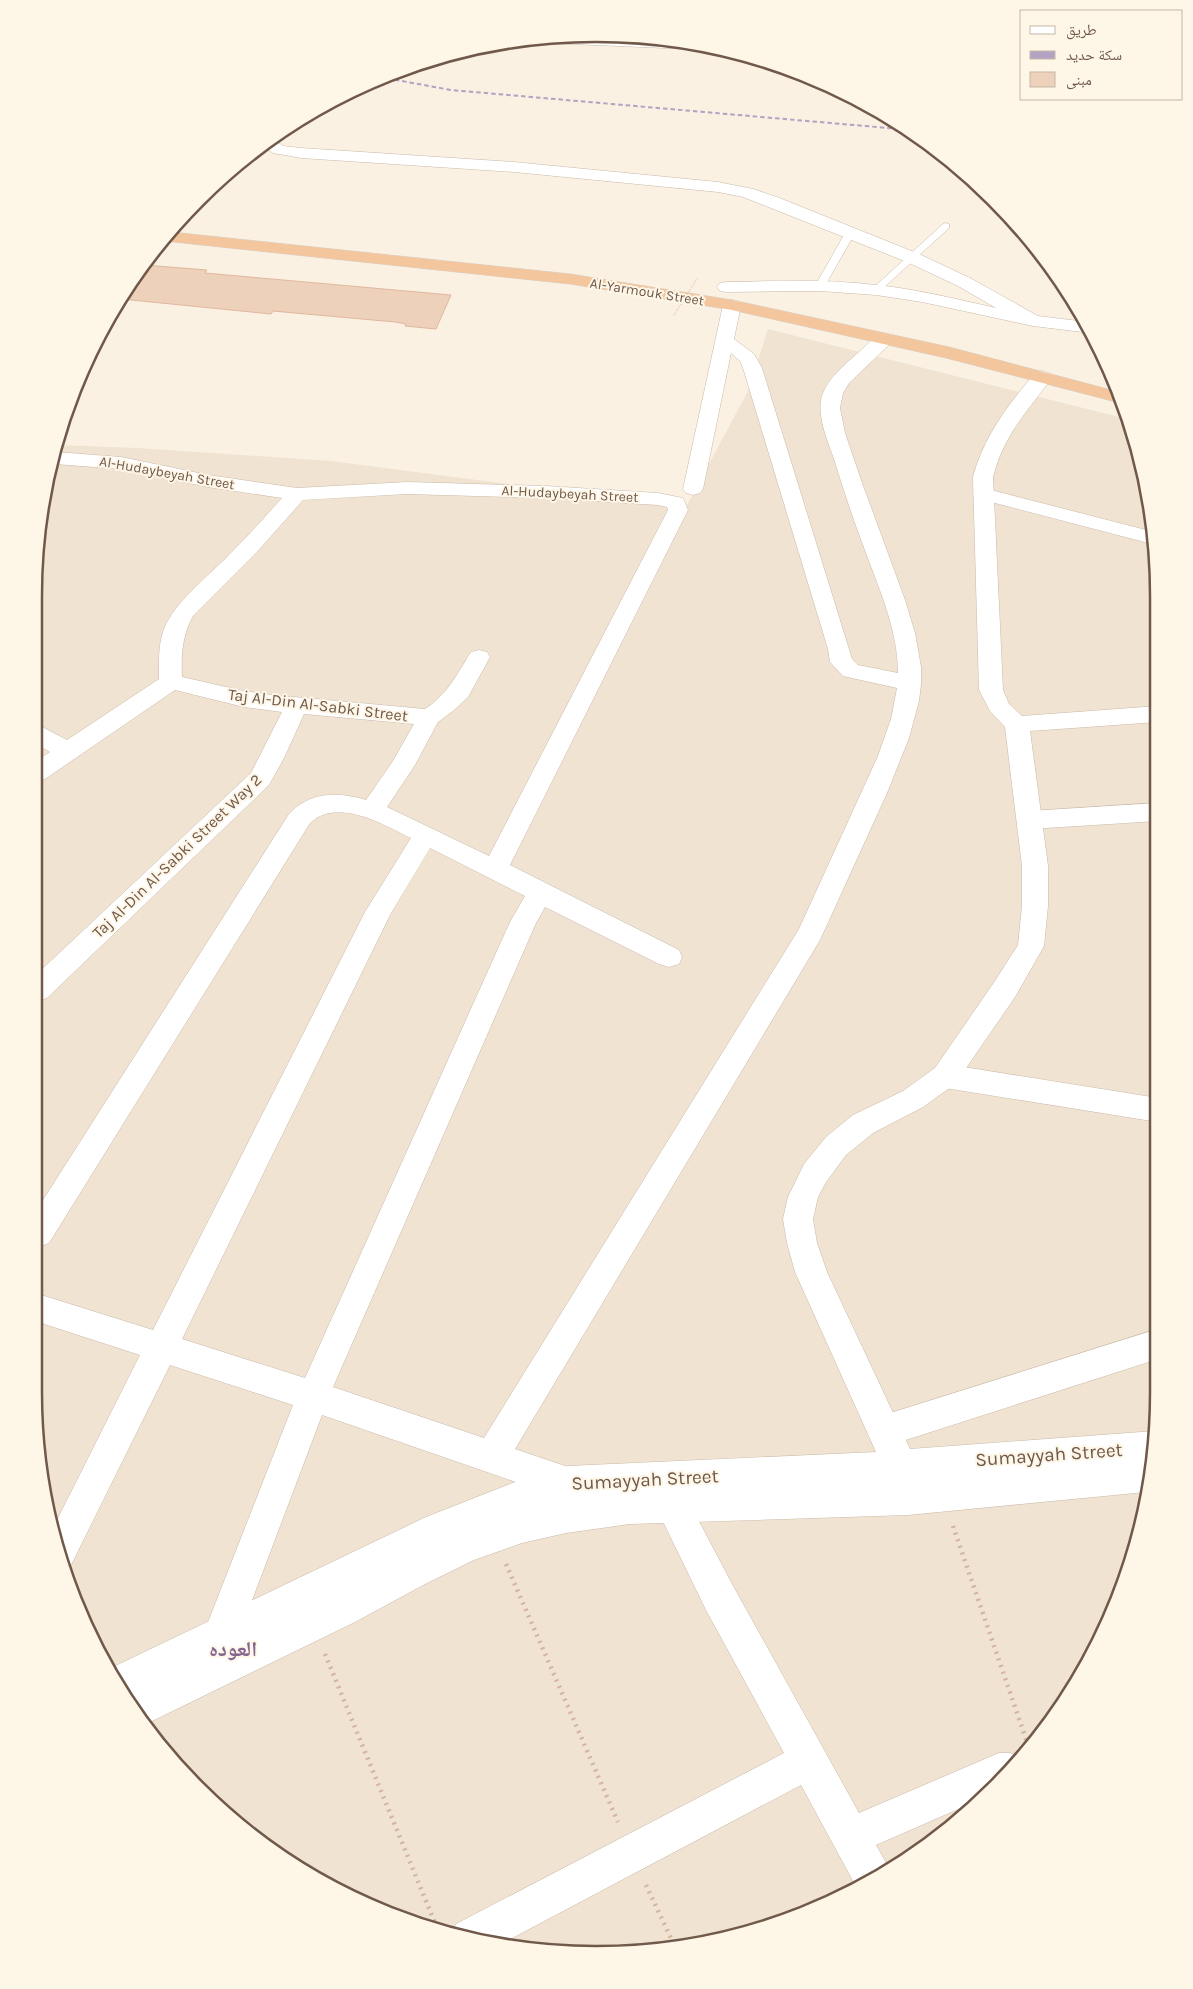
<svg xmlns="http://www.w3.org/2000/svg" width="1193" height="1989" font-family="Karla,'Noto Naskh Arabic',sans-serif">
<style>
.residential{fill:#f1e3d1}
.building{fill:#eed1bb;stroke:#dfb89d}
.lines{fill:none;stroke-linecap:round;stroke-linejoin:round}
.service-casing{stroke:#cab9a9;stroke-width:1}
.minor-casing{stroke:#cab9a9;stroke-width:1}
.tertiary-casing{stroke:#cab9a9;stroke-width:1}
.trunk-casing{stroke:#d7d1cc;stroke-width:1}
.path{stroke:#d2b49f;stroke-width:4.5;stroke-dasharray:2 5;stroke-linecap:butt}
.service{fill:#fff;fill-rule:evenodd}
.minor{fill:#fff;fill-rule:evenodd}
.tertiary{fill:#fff;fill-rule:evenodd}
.trunk{fill:#f3c69d;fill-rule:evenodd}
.rail{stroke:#b4a2c2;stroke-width:2;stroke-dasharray:4.5 3;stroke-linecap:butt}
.path-bridge{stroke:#d2b49f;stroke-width:2;stroke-dasharray:0.5 2;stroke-linecap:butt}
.labels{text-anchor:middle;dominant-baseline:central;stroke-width:4;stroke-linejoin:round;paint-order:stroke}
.far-street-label{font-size:14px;fill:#70594a;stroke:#fef6e7}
.street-label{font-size:16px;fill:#70594a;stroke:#fef6e7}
.near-street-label{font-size:19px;fill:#70594a;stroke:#fef6e7}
.near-neighbourhood-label{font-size:21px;font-weight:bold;fill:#856693;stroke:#fef6e7}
.rim{fill:none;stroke:#70594a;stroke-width:2.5}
</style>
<rect width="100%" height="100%" fill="#faf1e2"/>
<!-- residential -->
<path class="residential" d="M768 329 1127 419 1140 451 1158 559V1430L1129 1574 1064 1705 995 1790 939 1839 846 1897 777 1925 670 1950 596 1955 523 1950 416 1925 284 1860 199 1791 150 1735 92 1642 64 1573 39 1466 35 559 58 445 137 448 331 461 686 507 748 391Z"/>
<!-- building -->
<path class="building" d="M144 265 207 270 205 273 451 295 436 329 405 326 406 324 395 322 273 311 271 314 121 299 129 284Z"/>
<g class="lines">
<!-- service casing -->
<g class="service-casing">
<path id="service" d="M946 223 949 224V228L879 292H873V288L943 224Z
M850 230 855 233 825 286 820 289 817 288 815 286 845 233Z"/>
</g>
<!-- minor casing -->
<g class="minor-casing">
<path id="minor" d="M575 36C618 38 678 36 718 48L712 50 547 43 540 39Z
M769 63 807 75C796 83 780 74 770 68Z
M272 138 283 146 301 148 514 162 718 182 753 189 777 197 919 254 970 278 1038 316 1087 322 1091 333 1033 326 922 302 876 295 820 291 726 292 720 291 717 287 720 283 726 282C776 281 826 279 876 285 916 289 956 299 996 308L958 286 907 262 743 197 718 192 514 172 301 158 273 153 263 146Z
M732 300 738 301 741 305 734 339 754 354 762 368 852 659 858 665 898 673C898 631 880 591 866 553 854 522 844 491 834 459 828 441 818 420 821 400 825 381 844 365 858 353 868 344 878 332 893 335L895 339 849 383 843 393 840 408 845 433 861 480 905 600 915 633 921 667V684L919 701 909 738 887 793 820 940 515 1449 580 1471 585 1483 580 1495 568 1500 322 1415 234 1648 221 1653 208 1648 203 1635 293 1405 170 1365 71 1565 63 1569 53 1528 140 1355 38 1322V1294L153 1330 365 912 411 838C383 824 337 797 310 823L49 1243 38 1247V1208L289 814C311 791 338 792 366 800L393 761 414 724 304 714 284 758 269 785 47 998 37 1001V974L251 773 282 712 244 707 175 690 45 779 36 781V761L50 752 36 744V726L44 728 67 740 159 679C159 662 158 645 164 629 176 601 205 579 227 557 246 538 264 518 282 498L208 487 121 469 55 464 56 452 121 457 208 475 297 488 407 482 546 486 658 493 683 498 688 510 510 865 679 950 682 957 679 964 669 967 659 964 545 907 536 923 333 1387 484 1438 799 929 878 756 891 719 897 688 843 676 830 662 828 649 743 368 740 361 731 353 703 489 700 493 693 495 686 493 683 489 723 305 726 301ZM407 494 546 498 658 505 667 507 668 510 489 856 387 807 415 765 438 722 454 710 468 697 490 657 487 652 479 650 471 652C457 674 448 694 425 709L272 695 244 691 182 677C181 656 182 635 193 616L256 553 303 500ZM430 848 525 896 510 922 305 1378 182 1339 390 915Z
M983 488 1154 532 1156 545 976 498 973 494 976 490Z
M1158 803V821L1030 829 1021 826 1017 820 1021 814 1030 811Z
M945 1064 1158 1098V1122L945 1088 935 1084 931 1076 935 1068Z
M1158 1329V1359L884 1447 872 1442 867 1431 872 1420 884 1415Z
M672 1488 684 1493 732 1584 859 1813 999 1753H1010L1021 1758 988 1796 876 1845 890 1870 858 1890 801 1785 499 1945 452 1934 456 1924 784 1753 706 1610 655 1505 660 1493Z"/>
</g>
<!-- tertiary casing -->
<g class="tertiary-casing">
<path id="tertiary" d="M1042 371 1049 373 1052 377C1027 413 1005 432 993 477L1003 690 1009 704 1022 716 1158 706V722L1030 731 1048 866V906L1044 946 1015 997 955 1084 923 1107 873 1133 846 1155 826 1182 818 1197 813 1219 817 1243 827 1272 910 1449 1155 1431 1158 1432 1146 1492 908 1515 630 1524 566 1533 522 1543 474 1560 427 1583 355 1622 144 1725 109 1669 426 1517 515 1482 568 1466 876 1452 795 1272 787 1243 783 1219 788 1197 804 1164 826 1137 853 1115 903 1091 935 1068 995 981 1018 945 1022 906V866L1005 727 990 711 979 690 973 477C984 436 1008 405 1035 373Z"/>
</g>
<!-- trunk casing -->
<g class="trunk-casing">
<path id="trunk" d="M171 232 570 274 732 300 949 347 1115 391 1120 403 946 358 732 310 570 284 164 241Z"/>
</g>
<!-- path -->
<path class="path" d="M953 1526 1028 1745
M506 1564 618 1822
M325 1654 437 1928
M157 1735 161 1747
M1038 1737 1041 1733
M646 1885 676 1949"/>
<!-- service -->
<use href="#service" class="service"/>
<!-- minor -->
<use href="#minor" class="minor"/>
<!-- tertiary -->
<use href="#tertiary" class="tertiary"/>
<!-- trunk -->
<use href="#trunk" class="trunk"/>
<!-- rail -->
<path class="rail" d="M380 77 451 90 911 130"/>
<!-- path-bridge -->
<path class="path-bridge" d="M674 315 698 277"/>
</g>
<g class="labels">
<!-- far-street labels -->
<g class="far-street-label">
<text transform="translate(647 292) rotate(9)">Al-Yarmouk Street</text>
<text transform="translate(167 473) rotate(10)">Al-Hudaybeyah Street</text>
<text transform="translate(570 494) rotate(3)">Al-Hudaybeyah Street</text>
</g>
<!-- street labels -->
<g class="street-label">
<text transform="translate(318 705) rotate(7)">Taj Al-Din Al-Sabki Street</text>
<text transform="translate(177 856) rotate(-44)">Taj Al-Din Al-Sabki Street Way 2</text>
</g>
<!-- near-street labels -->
<g class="near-street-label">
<text transform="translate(1049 1455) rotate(-4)">Sumayyah Street</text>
<text transform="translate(645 1480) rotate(-3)">Sumayyah Street</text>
</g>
<!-- near-neighbourhood labels -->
<g class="near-neighbourhood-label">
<text x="233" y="1649">العوده</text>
</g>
</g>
<!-- crop -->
<path d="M0 0H1193V1989H0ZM596 42H596A554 554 0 0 1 1150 596V1392A554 554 0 0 1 596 1946H596A554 554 0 0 1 42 1392V596A554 554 0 0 1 596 42Z" fill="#fef6e7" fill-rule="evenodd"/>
<path class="rim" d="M596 42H596A554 554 0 0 1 1150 596V1392A554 554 0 0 1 596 1946H596A554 554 0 0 1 42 1392V596A554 554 0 0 1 596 42Z"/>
<!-- legend -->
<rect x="1020" y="10" width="162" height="90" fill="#fef6e7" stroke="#c5b7a8"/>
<rect x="1030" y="26" width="25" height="8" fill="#ffffff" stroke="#c5b7a8"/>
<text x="1066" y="35" font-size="15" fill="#70594a">طريق</text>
<rect x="1030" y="51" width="25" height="8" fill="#b4a2c2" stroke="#c5b7a8"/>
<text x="1066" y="60" font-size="15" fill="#70594a">سكة حديد</text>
<rect x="1030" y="72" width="25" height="15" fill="#eed1bb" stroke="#c5b7a8"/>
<text x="1066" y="85" font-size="15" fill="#70594a">مبنى</text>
</svg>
